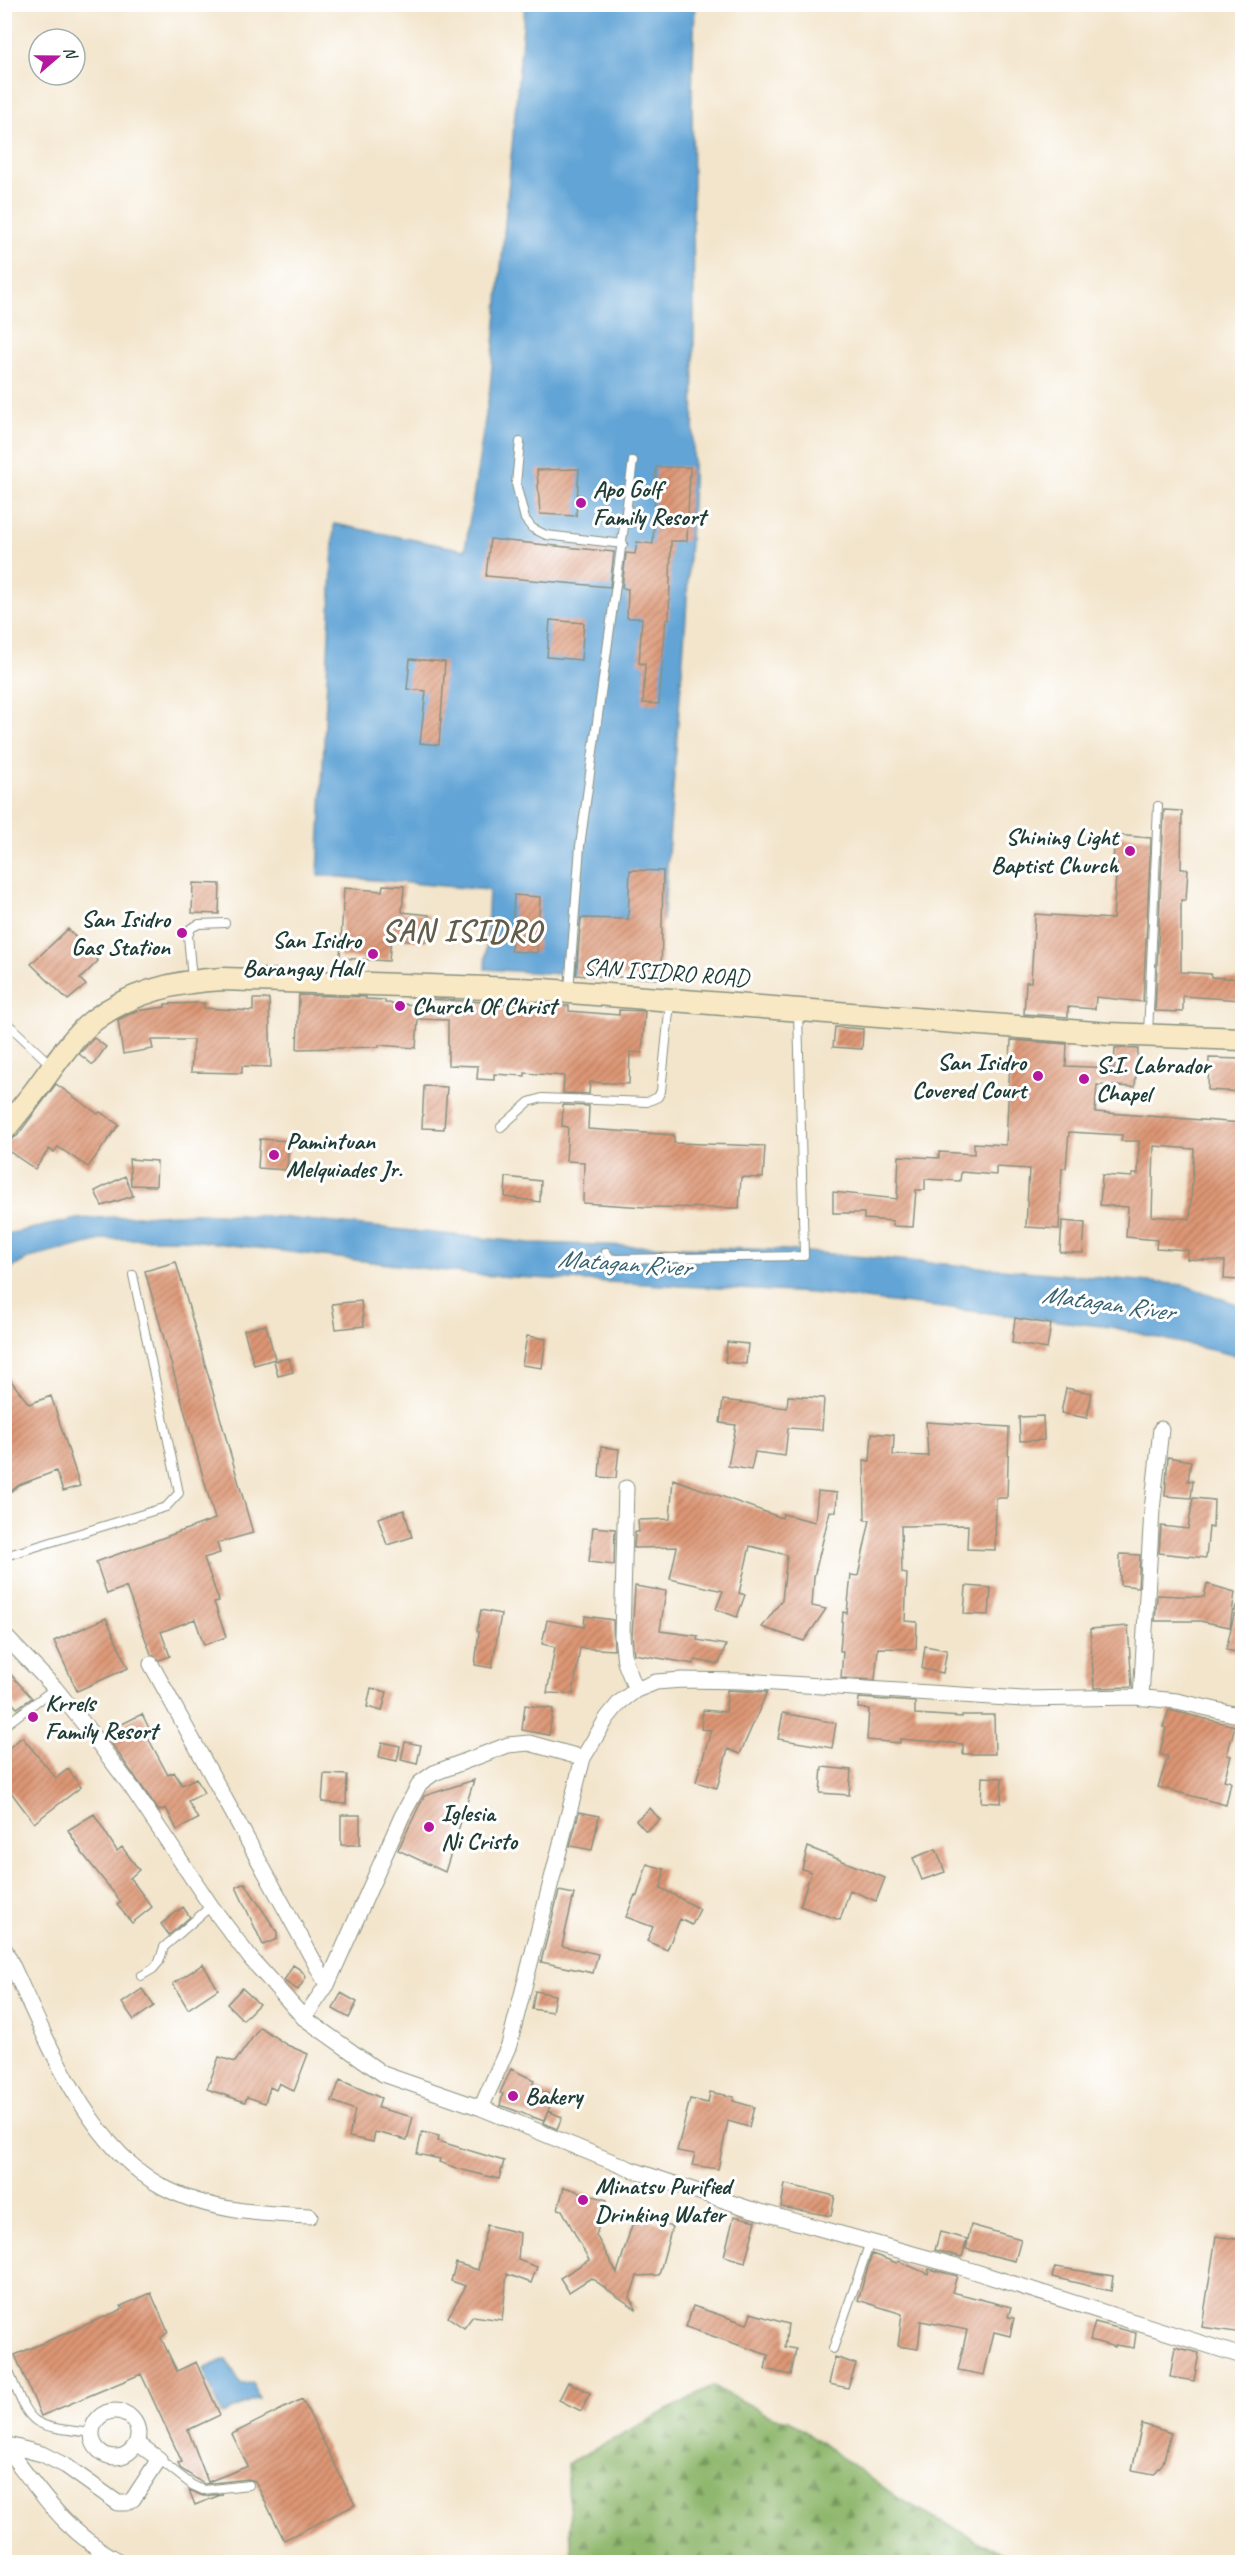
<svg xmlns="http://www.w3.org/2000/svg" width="1247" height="2567" font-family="Caveat,sans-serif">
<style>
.forest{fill:url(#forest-firs);stroke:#577a50;stroke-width:1.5}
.water{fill:#62a4d6;stroke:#407085;stroke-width:1.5}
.building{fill:url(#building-hatch);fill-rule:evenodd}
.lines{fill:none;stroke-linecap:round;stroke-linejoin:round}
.lane-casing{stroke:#899180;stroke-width:10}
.street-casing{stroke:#899180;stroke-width:17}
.secondary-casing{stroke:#899180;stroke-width:25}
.lane{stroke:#fff;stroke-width:8}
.street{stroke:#fff;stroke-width:15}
.secondary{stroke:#f8e8c3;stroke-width:22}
.poi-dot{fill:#b5179e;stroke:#fff;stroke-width:2}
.labels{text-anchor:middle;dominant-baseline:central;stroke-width:6;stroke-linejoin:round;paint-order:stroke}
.poi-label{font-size:24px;font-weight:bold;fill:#1f3d34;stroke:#fff;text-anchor:start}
.street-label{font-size:24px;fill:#1f3d34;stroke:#fff}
.water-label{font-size:26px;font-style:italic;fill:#36616d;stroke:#fff}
.district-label{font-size:30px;font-weight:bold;letter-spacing:1.5px;fill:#625c4a;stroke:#fff}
</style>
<defs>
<pattern id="forest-firs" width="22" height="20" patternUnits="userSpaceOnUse" patternTransform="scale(1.5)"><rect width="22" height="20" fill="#8fb76d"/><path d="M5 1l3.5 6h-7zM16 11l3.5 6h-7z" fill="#74965a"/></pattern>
<pattern id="building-hatch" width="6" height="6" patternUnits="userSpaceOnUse" patternTransform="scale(1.5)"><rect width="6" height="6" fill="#dd9674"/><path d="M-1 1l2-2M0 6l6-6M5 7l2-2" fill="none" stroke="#b37c60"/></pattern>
</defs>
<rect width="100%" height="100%" fill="#fff"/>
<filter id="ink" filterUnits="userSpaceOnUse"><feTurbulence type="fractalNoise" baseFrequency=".0167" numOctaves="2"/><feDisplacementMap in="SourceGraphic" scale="12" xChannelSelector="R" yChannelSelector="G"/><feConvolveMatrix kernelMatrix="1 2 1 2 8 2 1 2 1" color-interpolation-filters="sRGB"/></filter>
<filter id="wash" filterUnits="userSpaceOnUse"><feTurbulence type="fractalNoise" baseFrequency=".008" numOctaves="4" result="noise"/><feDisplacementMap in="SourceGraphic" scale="24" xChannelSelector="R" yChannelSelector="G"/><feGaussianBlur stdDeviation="1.35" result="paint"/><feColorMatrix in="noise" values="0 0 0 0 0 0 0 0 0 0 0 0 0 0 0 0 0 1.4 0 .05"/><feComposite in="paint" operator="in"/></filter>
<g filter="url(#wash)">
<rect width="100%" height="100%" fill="#f3e5cc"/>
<!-- forest -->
<path class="forest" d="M712 2386 772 2417 789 2420 900 2499 1016 2562H572L567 2464Z"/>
<!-- water -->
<path class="water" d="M525 5H695L692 94 694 319 693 481 686 617 663 920 577 918 574 975 485 969 489 890 318 875 334 524 465 550 490 388Z
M195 1213 276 1217 529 1243 784 1250 1184 1285 1242 1306V1357L1111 1327 812 1293 479 1275 183 1239H105L29 1258 5 1272V1235L7 1234 77 1219Z
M226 2359 241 2384 253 2383 259 2398 222 2414 203 2369Z"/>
<g id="blocks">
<!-- building -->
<path class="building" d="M656 467H690L687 541H671L669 619H666L659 704 643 703 645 664 639 663 642 618H627L628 589 622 588 626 553 635 554 637 542 653 544Z
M579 469 576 516 540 514 537 470Z
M490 539 614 552 610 587 486 576Z
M550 620 584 623 581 660 547 657Z
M410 659 445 662 439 745 420 743 426 691 407 689Z
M1164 810 1182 811 1181 869H1188L1186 900H1181V972L1211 974V977L1242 979 1241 1000 1183 996V1012L1155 1011Z
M1115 835 1151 838 1143 1002 1096 997 1095 1009 1068 1007V1017L1024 1014 1026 982H1031L1035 914 1113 919 1117 861H1113Z
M630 870 663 871 661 979 576 975 581 918 628 919Z
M193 883 220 884 219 914 192 913Z
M383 885 404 886 402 912 429 915 426 942 391 938 389 961 340 958 344 888 382 891Z
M514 895 540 897 537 953 511 951Z
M68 929 98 961 80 979 86 985 68 1000 31 964Z
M299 995 366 997V999L385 1000V1003L419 1005 416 1048 379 1045V1047L297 1049Z
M253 999H269L271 1067 242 1066V1073L191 1072 193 1040H151L153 1049 123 1054 118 1020 136 1011 165 1007V1004L204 1003V1008L253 1011Z
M421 999 569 1006V1011L619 1015V1010L645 1011 642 1053 630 1052 629 1084 590 1082 589 1094 563 1093 564 1076 525 1073V1076L494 1074V1080L477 1079 478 1066 448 1065V1020L420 1019Z
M835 1027 863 1029 862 1049 833 1047Z
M94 1038 106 1047 93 1065 79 1054Z
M1011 1040 1067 1044 1066 1066 1114 1068 1115 1048 1138 1049 1135 1087 1097 1085 1095 1112 1242 1123 1240 1280 1224 1279 1225 1261 1187 1259 1188 1250 1156 1248 1157 1240 1126 1237 1128 1207 1100 1205 1102 1175 1132 1177V1174H1138L1139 1141H1121L1122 1135 1069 1132 1066 1168H1062L1059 1229 1026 1227 1029 1169 996 1167V1175L961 1172 960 1181 925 1179V1190H916L913 1227 893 1226V1221L864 1219V1213H833V1192L897 1199 899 1156 939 1158V1152L974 1154V1143L1006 1145ZM1154 1146 1194 1149 1190 1219 1152 1216Z
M1209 1058 1242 1059V1092L1208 1090Z
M56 1084 98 1114 100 1112 119 1125 88 1167 58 1147 54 1152 49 1149 35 1169 4 1148 5 1143 17 1136Z
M424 1086 447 1087 444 1129 422 1128Z
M563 1105 589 1106 588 1129 674 1135V1143L765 1146 763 1178 741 1177 739 1208 646 1207 583 1203 584 1162 566 1161 568 1127 562 1126Z
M260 1139 289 1141 287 1170 258 1168Z
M129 1159 157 1161 156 1186 131 1185Z
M125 1176 133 1196 102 1206 95 1191Z
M506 1177 541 1181 540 1202 505 1197Z
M1062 1221 1085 1223 1083 1253 1060 1252Z
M176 1262 253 1533 217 1543 220 1553 204 1558 219 1601 214 1602 226 1637 204 1645 195 1619 161 1632 170 1656 160 1660 151 1654 126 1587 107 1594 96 1562 215 1519 145 1271Z
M361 1301 364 1326 336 1329 332 1304Z
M1015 1318 1051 1324 1047 1349 1012 1343Z
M266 1325 275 1359 254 1365 244 1330Z
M527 1336 546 1339 542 1368 522 1365Z
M727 1342 748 1344 746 1364 725 1362Z
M289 1358 293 1372 278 1376 274 1361Z
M4 1372 29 1404 51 1396 80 1486 63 1491 56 1471 19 1485 4 1497Z
M1066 1388 1092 1393 1087 1418 1061 1413Z
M788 1396 824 1398 822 1430 788 1428 785 1456 755 1452 751 1470 728 1466 736 1425 720 1423 723 1400 787 1408Z
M1043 1416 1044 1440 1020 1441 1019 1417Z
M926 1422 1009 1427 1007 1498H996L995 1550 967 1549 968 1525 901 1526 902 1573 907 1574 905 1621 917 1622 916 1649 878 1648 875 1680 841 1678 843 1651H840L843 1612 847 1613 851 1575 858 1576 870 1520H865L864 1460 870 1461 872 1433 894 1435 893 1455 928 1456Z
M601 1447 619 1449 616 1478 599 1477Z
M1168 1457 1191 1461 1188 1481H1193L1191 1498 1165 1496Z
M673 1479 782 1518 783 1514 815 1522 818 1491 837 1493 836 1512 830 1511 814 1577 812 1606 826 1609 804 1641 762 1627 782 1600 787 1555 750 1546 739 1593 745 1595 737 1617 716 1609 723 1591 670 1579 677 1547 634 1548 635 1532H639L638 1520 670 1519Z
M1193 1498 1214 1500 1213 1528 1209 1527 1206 1558 1159 1553 1161 1526 1188 1529Z
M404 1510 412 1537 387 1545 378 1518Z
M593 1527 615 1529 614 1565 589 1562Z
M1120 1554 1140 1555 1138 1587 1120 1585Z
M1207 1584 1235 1592 1230 1627 1200 1621H1155L1157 1595 1204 1597Z
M635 1586 666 1591 660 1631 698 1636 697 1640 726 1645 719 1664 695 1660 694 1664 634 1654 632 1636Z
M966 1586 991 1588 989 1615 964 1614Z
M1236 1606 1242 1607V1653L1226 1650Z
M481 1610 501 1614 492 1668 475 1665 479 1632 477 1631Z
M585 1616 613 1620 614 1650 580 1648 573 1694 547 1693 555 1647 542 1644 547 1620 584 1627Z
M106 1618 128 1668 77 1691 54 1641Z
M1128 1626 1132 1687 1094 1688 1090 1629Z
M925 1646 947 1650 943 1673 922 1669Z
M4 1667 32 1698 17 1708 4 1694Z
M371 1688 387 1692 382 1711 367 1707Z
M727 1690 767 1692 740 1754 728 1749 717 1788 696 1782 711 1730 701 1729 703 1710 726 1712Z
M859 1698 915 1702V1714L962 1717V1715H994L995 1754H963V1744L900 1739V1743L867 1740 869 1709 858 1708Z
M525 1705 553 1709 549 1735 522 1730Z
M1169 1710 1235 1726 1227 1755 1231 1756 1224 1780 1231 1782 1226 1805 1158 1787 1168 1757 1160 1754 1166 1728 1163 1727Z
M783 1713 836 1723 832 1748 778 1739Z
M142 1714 153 1736 148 1738 168 1775 174 1772 182 1785 196 1778 204 1793 188 1801 198 1819 177 1830 166 1808 159 1811 104 1733Z
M22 1737 56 1778 68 1769 81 1787 34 1823 4 1783V1752Z
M382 1742 400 1746 397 1761 379 1757Z
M405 1742 421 1745 417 1764 401 1760Z
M822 1767 851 1770 849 1795 820 1793Z
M324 1774 347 1775 346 1804 322 1802Z
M982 1777 1002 1778 1001 1803 981 1802Z
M474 1780 445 1872 398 1850 424 1796Z
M650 1808 660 1820 646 1831 636 1820Z
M579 1812 599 1816 592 1850 570 1846Z
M94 1814 117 1851 122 1847 139 1870 130 1878 152 1907 132 1923 117 1905 121 1902 82 1853 68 1830Z
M341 1815H360V1845H341Z
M808 1847 885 1878 876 1901 850 1890 840 1920 800 1906 811 1872 802 1869Z
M936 1849 945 1872 922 1880 913 1858Z
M647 1864 664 1869 661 1888 700 1909 692 1925 680 1919 667 1950 647 1941 653 1927 626 1917 635 1895 637 1896Z
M245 1883 277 1932V1939L263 1945 236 1887Z
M559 1891 574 1894 562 1946 598 1954 593 1973 541 1962Z
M183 1907 190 1917 169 1935 161 1924Z
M203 1964 218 1989 188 2009 173 1984Z
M293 1965 301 1970 306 1977 298 1990 284 1981Z
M242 1988 259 2004 243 2020 227 2004Z
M142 1989 154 2006 134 2020 122 2003Z
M535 1991 555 1995 552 2012 532 2009Z
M341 1993 357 2002 349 2018 333 2009Z
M260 2027 287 2045 308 2054 294 2091 279 2083 276 2090 270 2087 265 2103 247 2097 245 2102 207 2089 219 2057 235 2062Z
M511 2069 534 2080 532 2087 554 2096 544 2121 500 2105 503 2094 500 2093Z
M340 2080 381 2098 378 2108 413 2117 407 2140 375 2132 373 2142 349 2137 355 2110 332 2101Z
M710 2092 734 2097 733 2101 754 2107 749 2127 728 2121 718 2169 692 2165 695 2154 677 2151 690 2099 708 2103Z
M548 2111 562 2117 557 2129 543 2123Z
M422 2132 439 2136 438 2141 504 2161 499 2179 459 2169 439 2162 440 2159 417 2154Z
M785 2184 835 2196 831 2216 781 2207Z
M564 2187 607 2200 596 2235 617 2273 632 2225 640 2217 672 2227 659 2275 637 2276 630 2297 637 2310 591 2278 569 2292 560 2278 589 2260 562 2210 558 2209Z
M734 2216 756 2221 745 2262 724 2256Z
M487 2225 520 2233 518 2260 537 2267 531 2283 507 2274 502 2320 473 2316 464 2328 448 2317 466 2286 451 2281 456 2263 478 2270Z
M971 2225 1021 2239 1015 2261 966 2249Z
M940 2232 967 2239 962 2257 935 2250Z
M1216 2236 1242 2240V2333L1202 2327Z
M872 2254 897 2263 898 2261 928 2274 929 2269 957 2276 952 2292 1011 2307 1008 2317 1014 2318 1010 2336 994 2332 984 2375 958 2370 967 2330 921 2321 918 2349 898 2346 902 2314 858 2300Z
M1055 2267 1113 2276 1111 2291 1052 2277Z
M151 2293 168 2332 161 2338 177 2371 196 2362 220 2415 188 2430 208 2482 248 2466 232 2434 302 2399 355 2505 284 2540 255 2481 248 2479 204 2484 180 2468 178 2463 182 2462 141 2374 41 2416 15 2355 123 2309 121 2306Z
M693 2306 747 2324 751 2313 788 2324 785 2347 796 2349 791 2375 765 2369 768 2355 686 2327Z
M1095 2322 1136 2333 1134 2348 1115 2345V2347L1090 2340Z
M1175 2347 1199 2353 1194 2381 1170 2377Z
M835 2357 856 2364 848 2388 829 2384Z
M568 2382 590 2393 581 2411 559 2400Z
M1142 2424 1171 2433 1163 2463 1154 2474 1132 2470Z
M189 2490 203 2496 223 2494 195 2505Z"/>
</g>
</g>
<g filter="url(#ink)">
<use href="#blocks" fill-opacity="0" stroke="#899180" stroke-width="1.5"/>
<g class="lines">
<!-- lane casing -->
<g class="lane-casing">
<path id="lane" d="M520 442 516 484 525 519 532 528 546 535 623 544
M192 979 188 936 191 928 199 924 225 923
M569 990 580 846 633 461
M6 1022 50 1064
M1148 1034 1158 806
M501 1127 529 1102 542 1098 647 1102 658 1097 661 1091 670 1002
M606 1252 610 1258 615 1259 804 1256 798 1011
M4 1553 12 1554 166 1507 179 1493 133 1275
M4 1726 55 1688
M141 1976 153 1969 159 1962 164 1947 211 1906
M833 2349 870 2242
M6 2365C32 2426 24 2425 92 2433
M159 2459 192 2485 203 2490 249 2485"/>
</g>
<!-- street casing -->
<g class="street-casing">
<path id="street" d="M626 1488 622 1636 625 1662 636 1690
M4 1635 55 1688 84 1724 132 1788 211 1906 251 1959 304 2018 383 2074 481 2108 630 2169 750 2209 960 2267 1242 2356
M151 1664 327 1985
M1141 1698 1152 1510 1161 1429
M4 1948C42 2026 83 2144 163 2187 208 2211 261 2214 310 2216
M304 2018 327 1985 402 1816 420 1783 434 1773 508 1745 529 1743 583 1758
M481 2108 509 2045 583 1758 607 1718 620 1702 636 1690 656 1682 682 1680 743 1681 1023 1699 1135 1697 1177 1701 1242 1716
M92 2434a23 23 0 1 1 46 0a23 23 0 1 1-46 0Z
M4 2444 42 2454 66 2466 118 2503H127L133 2499 159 2459 137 2443
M4 2445C42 2494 65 2533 121 2562"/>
</g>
<!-- secondary casing -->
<g class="secondary-casing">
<path id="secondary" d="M4 1130C14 1117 25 1104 35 1091 53 1067 71 1038 94 1020 131 992 177 981 223 979L544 990 1109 1034 1242 1039"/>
</g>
<!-- lane -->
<use href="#lane" class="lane"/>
<!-- street -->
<use href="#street" class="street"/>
<!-- secondary -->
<use href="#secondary" class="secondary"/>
</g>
</g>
<!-- markers -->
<g class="poi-dot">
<circle cx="581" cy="503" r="6"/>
<circle cx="1130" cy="851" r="6"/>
<circle cx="182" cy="933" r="6"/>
<circle cx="373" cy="954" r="6"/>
<circle cx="400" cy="1006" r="6"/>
<circle cx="1038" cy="1076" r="6"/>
<circle cx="1084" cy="1079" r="6"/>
<circle cx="274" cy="1155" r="6"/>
<circle cx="33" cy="1717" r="6"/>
<circle cx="429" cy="1827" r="6"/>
<circle cx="513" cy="2096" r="6"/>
<circle cx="583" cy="2200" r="6"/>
</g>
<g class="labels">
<!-- poi labels -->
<g class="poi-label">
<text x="593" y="489">Apo Golf<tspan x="593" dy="28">Family Resort</tspan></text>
<text x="1118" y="837" text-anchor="end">Shining Light<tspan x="1118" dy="28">Baptist Church</tspan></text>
<text x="170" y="919" text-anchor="end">San Isidro<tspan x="170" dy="28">Gas Station</tspan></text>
<text x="361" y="940" text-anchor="end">San Isidro<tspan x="361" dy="28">Barangay Hall</tspan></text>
<text x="412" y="1006">Church Of Christ</text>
<text x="1026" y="1062" text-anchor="end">San Isidro<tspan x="1026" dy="28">Covered Court</tspan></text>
<text x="1096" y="1065">S.I. Labrador<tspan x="1096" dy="28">Chapel</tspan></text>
<text x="286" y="1141">Pamintuan<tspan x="286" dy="28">Melquiades Jr.</tspan></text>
<text x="45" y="1703">Krrels<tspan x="45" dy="28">Family Resort</tspan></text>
<text x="441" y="1813">Iglesia<tspan x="441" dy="28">Ni Cristo</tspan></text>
<text x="525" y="2096">Bakery</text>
<text x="595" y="2186">Minatsu Purified<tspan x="595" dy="28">Drinking Water</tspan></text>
</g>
<!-- street labels -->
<g class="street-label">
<text transform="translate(666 972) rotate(4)">SAN ISIDRO ROAD</text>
</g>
<!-- water labels -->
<g class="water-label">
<text transform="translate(624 1263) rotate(4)">Matagan River</text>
<text transform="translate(1108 1303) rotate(8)">Matagan River</text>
</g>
<!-- district labels -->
<g class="district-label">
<text x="462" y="931">SAN ISIDRO</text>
</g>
</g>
<!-- margin -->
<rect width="1247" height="2567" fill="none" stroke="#fff" stroke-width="24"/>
<!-- north arrow -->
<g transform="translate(57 57) rotate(70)"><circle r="28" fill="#ffffff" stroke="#a5b1ae" stroke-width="1.5"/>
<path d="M0-4.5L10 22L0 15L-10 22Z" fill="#b5179e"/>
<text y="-9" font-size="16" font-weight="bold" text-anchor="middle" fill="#1f3d34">N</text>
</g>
</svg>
